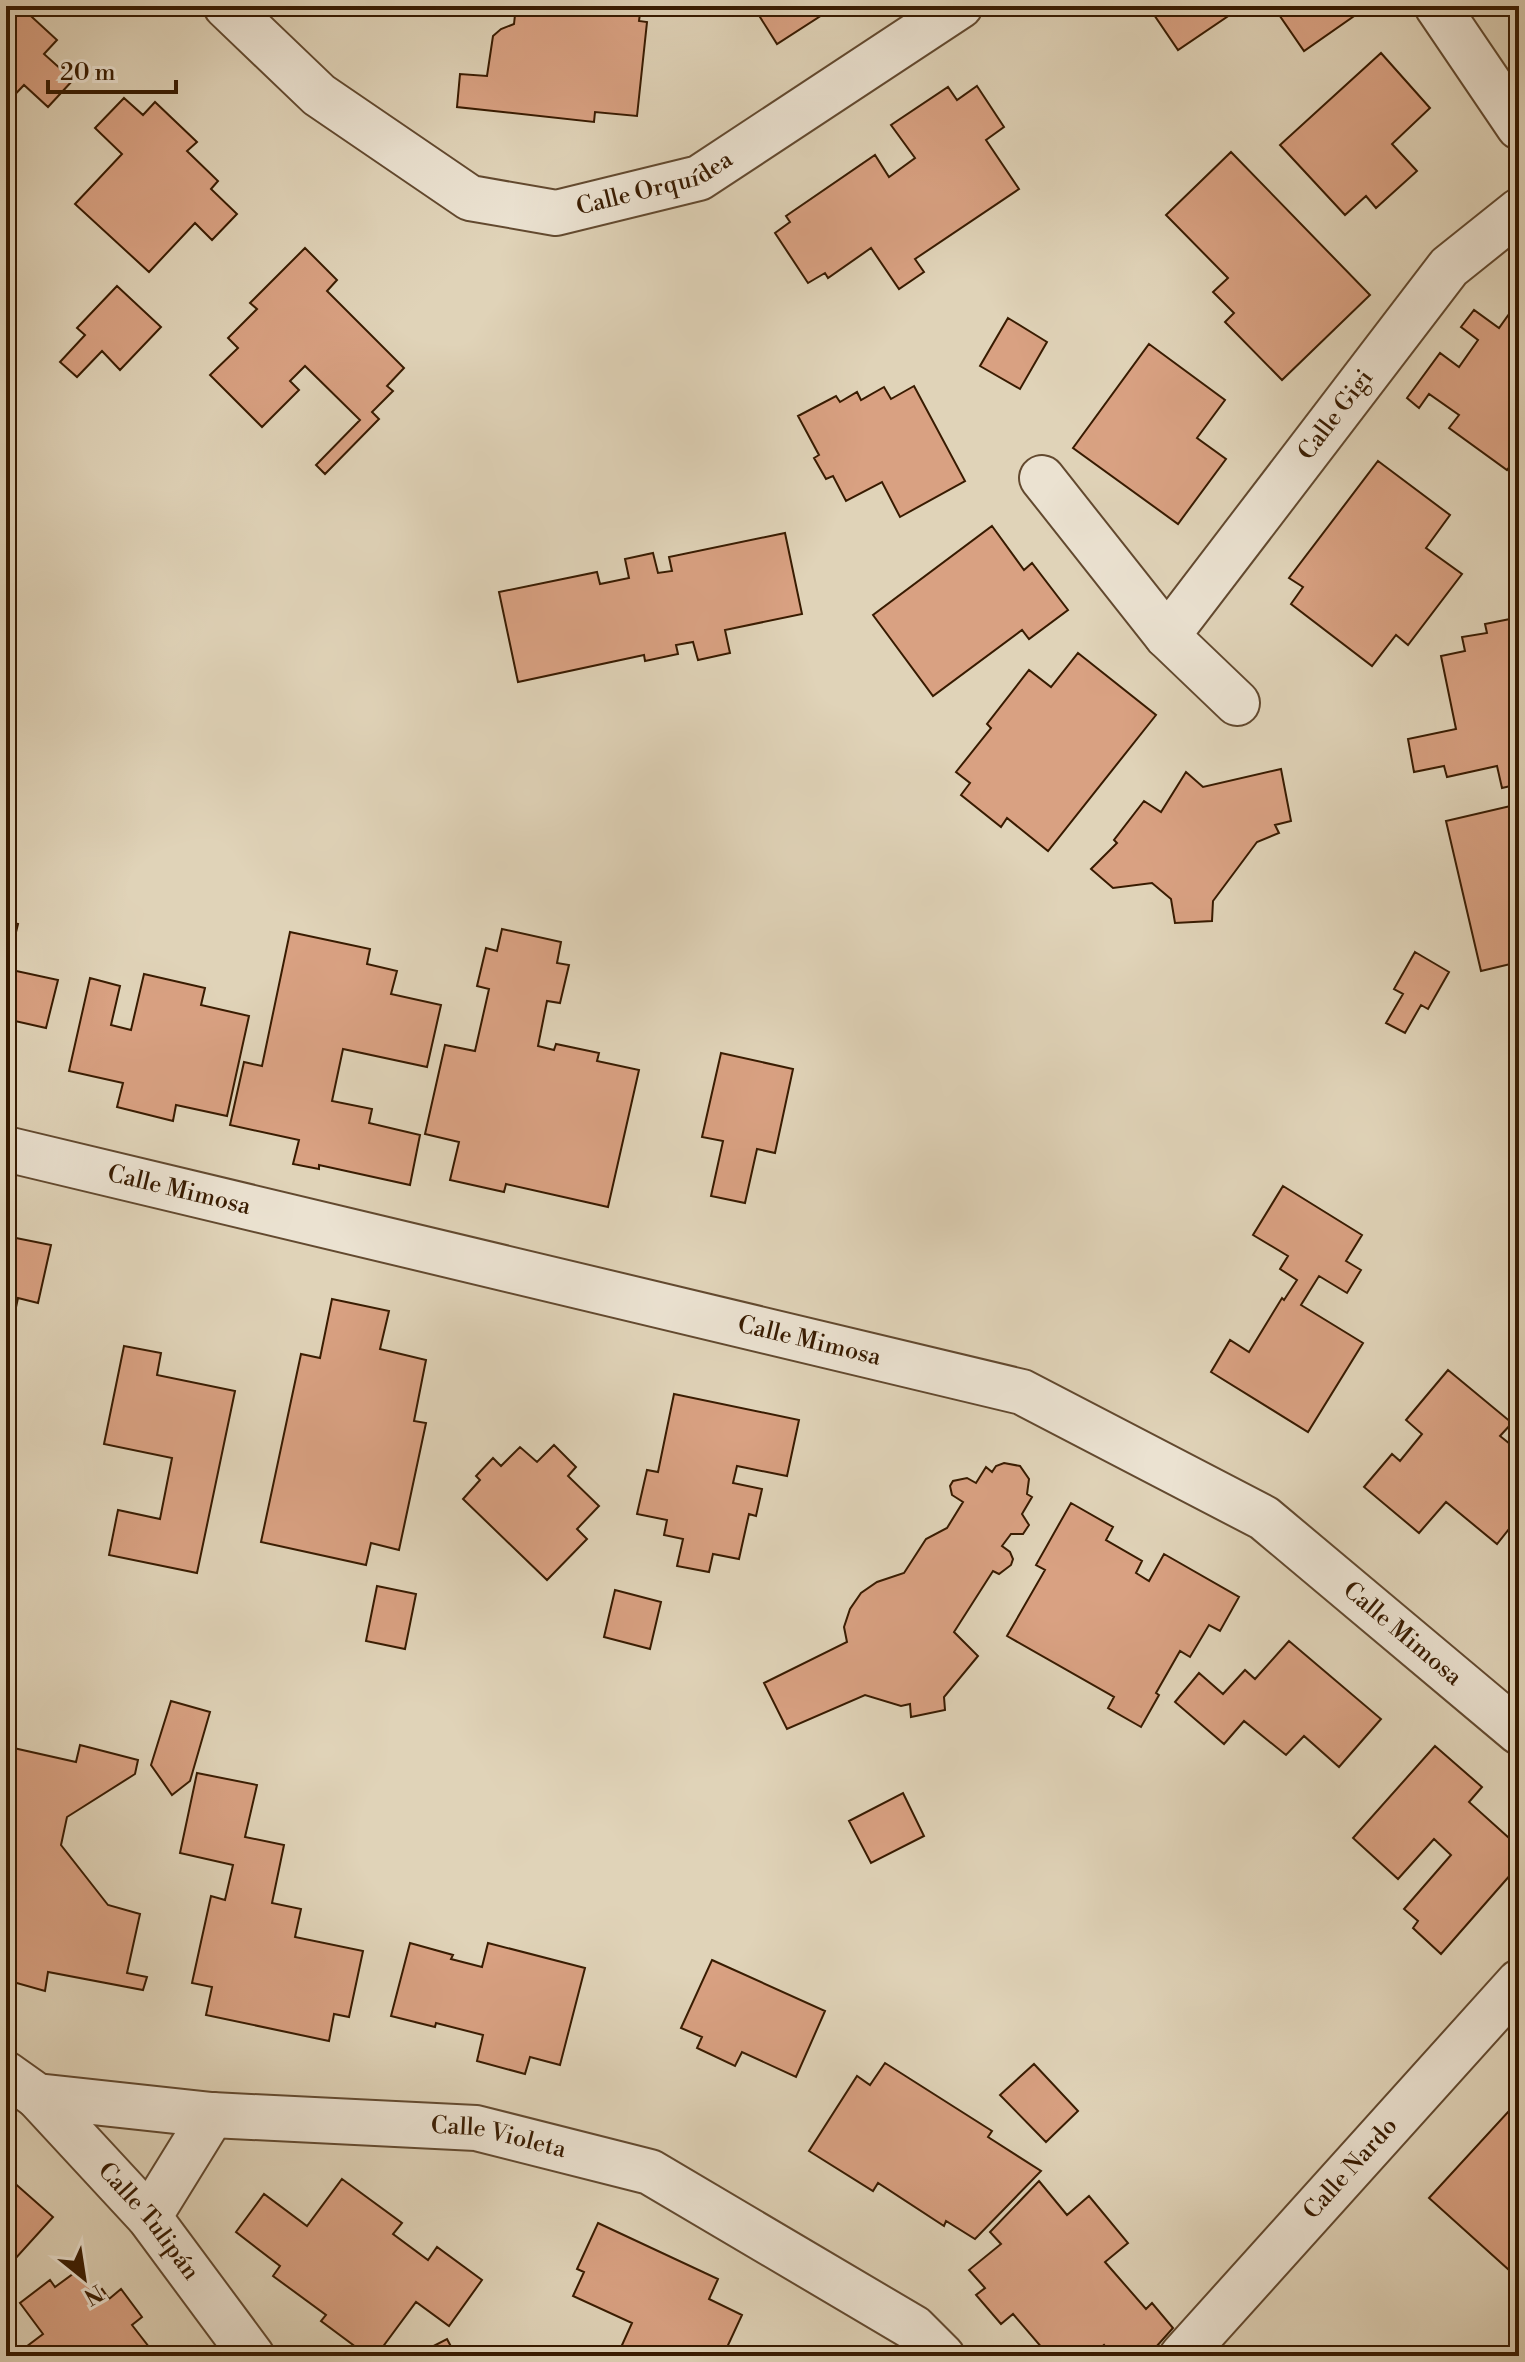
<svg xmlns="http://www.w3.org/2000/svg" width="1525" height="2362" font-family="'Libre Bodoni',serif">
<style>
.building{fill:#d9a182;stroke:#381b01;stroke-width:2}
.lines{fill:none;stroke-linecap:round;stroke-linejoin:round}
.street-casing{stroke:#62492f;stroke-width:48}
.street{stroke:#ebe2d1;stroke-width:44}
.labels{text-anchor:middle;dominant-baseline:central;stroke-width:7;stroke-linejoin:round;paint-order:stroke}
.street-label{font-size:24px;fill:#381b01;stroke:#ebe2d1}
</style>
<rect width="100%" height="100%" fill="#e0d3b8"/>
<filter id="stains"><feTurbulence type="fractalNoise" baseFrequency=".0025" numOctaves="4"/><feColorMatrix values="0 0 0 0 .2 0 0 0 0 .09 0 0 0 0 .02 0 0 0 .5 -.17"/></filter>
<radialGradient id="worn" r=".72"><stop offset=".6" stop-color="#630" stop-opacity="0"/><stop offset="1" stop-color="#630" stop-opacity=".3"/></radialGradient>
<!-- building -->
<path class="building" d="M12 6H20L57 40 44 54 73 80 48 107 24 85 6 104V13Z
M516 6H641L639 21 647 22 637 116 595 112 594 122 457 107 460 74 487 76 493 36 501 29 514 24Z
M753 6H836L777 44Z
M1148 6H1243L1178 50Z
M1273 6H1351L1357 14 1304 51Z
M1381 53 1430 108 1392 144 1417 171 1376 208 1366 196 1345 215 1280 145Z
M977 86 1004 127 986 140 1019 189 915 259 924 272 899 289 871 248 828 278 825 273 808 283 775 233 790 222 786 216 875 155 889 177 915 158 891 125 948 87 957 100Z
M124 98 143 115 155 102 197 142 187 151 218 181 211 189 237 214 212 240 195 223 149 272 75 204 122 154 95 128Z
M1231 152 1370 295 1282 380 1225 322 1234 313 1213 292 1228 278 1166 215Z
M305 248 337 280 327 291 404 368 387 386 393 391 372 412 379 419 325 474 316 465 360 420 305 366 290 381 299 390 262 427 210 375 238 348 228 338 257 309 250 303Z
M117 286 161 327 120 370 102 351 77 377 60 362 85 335 77 328Z
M1519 300V454L1507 470 1449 428 1459 415 1429 394 1419 408 1407 398 1440 353 1459 367 1478 340 1461 327 1474 310 1499 328Z
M1008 318 1047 342 1020 389 980 366Z
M1149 344 1225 400 1197 438 1226 459 1178 524 1073 448Z
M914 386 965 481 900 517 882 482 846 501 833 476 826 479 814 458 819 455 798 416 836 396 840 402 857 392 861 400 884 387 891 399Z
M1378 461 1450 515 1426 548 1462 574 1408 645 1396 635 1372 666 1291 604 1303 587 1289 578Z
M992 526 1024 570 1032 563 1068 610 1029 639 1022 630 933 696 873 615Z
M785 533 802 614 725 630 730 653 698 660 693 642 676 645 678 654 645 661 644 655 518 682 499 592 597 572 600 584 629 578 625 559 653 553 658 573 672 571 669 557Z
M1515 618 1517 628 1519 627V784L1502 788 1497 766 1447 777 1444 766 1414 772 1408 739 1456 729 1441 656 1465 651 1462 637 1487 633 1485 624Z
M1078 653 1156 715 1048 851 1007 818 1001 827 961 795 970 783 956 772 991 728 987 724 1029 670 1051 687Z
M1281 769 1291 821 1275 825 1279 833 1257 842 1213 901 1212 921 1175 923 1171 899 1152 883 1113 888 1091 869 1117 843 1114 840 1144 801 1161 812 1186 772 1203 787Z
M1519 804V962L1481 971 1446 821Z
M6 921 18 924 7 969 58 980 46 1028 6 1019Z
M502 929 561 942 557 963 569 965 560 1003 547 1001 538 1046 554 1050 556 1044 599 1053 597 1061 639 1070 608 1207 506 1184 504 1192 450 1180 459 1142 425 1134 445 1045 475 1051 489 989 477 986 486 948 497 951Z
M290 932 370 949 367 964 397 971 391 994 441 1005 427 1067 343 1049 332 1101 372 1109 369 1123 420 1135 410 1185 319 1165V1169L293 1164 299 1140 230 1125 244 1062 262 1066Z
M1415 952 1449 972 1428 1009 1421 1005 1405 1033 1386 1023 1403 994 1394 989Z
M144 974 205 988 201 1005 249 1016 227 1116 176 1105 173 1121 117 1107 123 1083 69 1071 90 978 120 986 111 1025 131 1030Z
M721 1053 793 1069 775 1153 757 1149 745 1203 711 1196 723 1141 702 1137Z
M1283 1186 1362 1235 1346 1261 1361 1270 1347 1293 1319 1276 1301 1305 1363 1343 1308 1432 1211 1372 1230 1340 1249 1352 1282 1298 1284 1300 1297 1280 1280 1269 1288 1256 1253 1235Z
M6 1236 51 1245 38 1303 18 1298 8 1344Z
M332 1299 389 1311 380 1349 426 1360 414 1421 426 1423 399 1550 371 1543 366 1565 261 1542 301 1354 320 1358Z
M124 1346 161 1353 157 1375 235 1391 197 1573 109 1555 118 1510 160 1519 172 1458 104 1444Z
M1448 1370 1512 1423 1500 1436 1515 1448 1519 1443V1520L1517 1519 1497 1544 1446 1502 1419 1533 1364 1487 1392 1454 1400 1461 1422 1434 1406 1420Z
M674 1394 799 1420 787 1476 737 1466 733 1483 762 1489 756 1516 749 1514 739 1559 713 1554 709 1572 677 1566 683 1539 664 1535 667 1520 637 1514 647 1470 658 1472Z
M554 1445 576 1467 568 1476 599 1506 577 1529 587 1539 547 1580 463 1499 480 1480 476 1476 493 1458 501 1466 520 1447 537 1462Z
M1004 1463 1020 1466 1029 1479 1027 1494 1032 1497 1022 1514 1029 1525 1023 1534H1011L1002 1546 1010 1552 1013 1559 1011 1565 999 1574 993 1571 954 1632 978 1656 944 1697 945 1710 911 1717 910 1704 901 1706 865 1695 787 1729 764 1683 847 1642 844 1627 850 1609 861 1593 877 1582 904 1573 926 1539 947 1528 963 1502 952 1495 950 1486 953 1481 967 1478 976 1483 986 1467 992 1472 996 1466Z
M1071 1503 1113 1527 1106 1540 1142 1561 1136 1573 1149 1581 1164 1554 1239 1597 1220 1631 1209 1625 1190 1657 1180 1651 1156 1693 1159 1695 1141 1727 1108 1708 1114 1697 1007 1636 1045 1570 1036 1565Z
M377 1586 416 1594 405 1649 366 1641Z
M615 1590 661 1602 650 1649 604 1637Z
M1289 1641 1381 1719 1339 1767 1304 1736 1286 1755 1244 1721 1224 1744 1175 1702 1199 1673 1223 1694 1245 1670 1255 1679Z
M171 1701 210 1712 190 1781 172 1795 151 1765Z
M80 1745 138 1760 135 1774 67 1817 61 1845 108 1905 140 1914 127 1973 147 1977 143 1990 48 1972 45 1991 6 1980V1937L13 1906 6 1904V1761L9 1747 76 1762Z
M1435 1746 1482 1787 1469 1802 1519 1847V1865L1441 1954 1413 1928 1418 1921 1404 1909 1451 1855 1434 1839 1398 1879 1353 1838Z
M197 1773 257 1785 245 1837 284 1845 272 1903 301 1909 295 1937 363 1951 349 2017 334 2014 329 2041 206 2015 212 1987 192 1983 211 1896 225 1900 233 1865 180 1853Z
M903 1793 924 1836 871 1863 849 1821Z
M410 1943 453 1955 451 1959 482 1967 488 1943 585 1968 560 2065 530 2057 525 2074 477 2061 483 2035 436 2023 435 2027 391 2016Z
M712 1960 825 2011 796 2077 742 2052 735 2066 697 2048 702 2037 681 2028Z
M885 2063 992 2131 988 2137 1041 2171 975 2239 946 2221 944 2226 878 2183 873 2191 809 2151 857 2076 870 2085Z
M1034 2064 1078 2111 1046 2142 1000 2095Z
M1519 2100V2258L1509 2270 1429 2198Z
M342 2179 402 2223 393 2234 428 2260 437 2247 482 2280 449 2326 416 2302 376 2356H368L321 2321 326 2315 273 2276 280 2266 236 2232 264 2194 307 2226Z
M11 2180 53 2217 6 2269V2185Z
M1039 2181 1067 2215 1089 2196 1128 2243 1105 2262 1146 2309 1152 2303 1173 2328 1148 2356H1113L1104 2345 1091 2356H1049L1013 2314 1001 2324 976 2295 985 2288 969 2270 1001 2244 990 2232Z
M598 2223 718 2279 709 2299 742 2315 723 2356H623L618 2354 632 2323 573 2296 584 2272 577 2269Z
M77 2271 95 2295 102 2289 109 2299 121 2289 142 2317 132 2325 156 2356H14L43 2334 20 2303 50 2280 55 2287Z
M447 2339 456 2356H414Z"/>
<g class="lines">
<!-- street casing -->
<g class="street-casing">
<g id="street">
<path id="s1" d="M226 6 319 95 470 198 556 213 699 178 960 6"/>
<path d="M1437 6 1519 127"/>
<path d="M1042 478 1167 636 1237 703"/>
<path id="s2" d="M1167 636 1449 267 1519 211"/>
<path id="s3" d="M6 1149 1022 1392 1264 1518 1519 1732"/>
<path id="s4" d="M6 2074 37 2096 212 2115 476 2128 650 2172 914 2328 942 2356"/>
<path id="s5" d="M37 2096 149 2217 252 2356"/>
<path d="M149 2217 212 2115"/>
<path id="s6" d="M1182 2356 1519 1982"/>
</g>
</g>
<!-- street -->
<use href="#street" class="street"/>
</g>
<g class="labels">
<!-- street labels -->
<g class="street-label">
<text stroke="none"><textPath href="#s1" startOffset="502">Calle Orquídea</textPath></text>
<text stroke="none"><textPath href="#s2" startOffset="278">Calle Gigi</textPath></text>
<text stroke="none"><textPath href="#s3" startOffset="178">Calle Mimosa</textPath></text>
<text stroke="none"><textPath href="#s3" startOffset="826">Calle Mimosa</textPath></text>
<text stroke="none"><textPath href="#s3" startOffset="1498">Calle Mimosa</textPath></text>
<text stroke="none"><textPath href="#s4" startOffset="502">Calle Violeta</textPath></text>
<text stroke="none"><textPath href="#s6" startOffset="252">Calle Nardo</textPath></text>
<text stroke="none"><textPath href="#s5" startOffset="168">Calle Tulipán</textPath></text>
</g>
</g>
<!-- margin -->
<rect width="1525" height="2362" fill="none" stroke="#e0d3b8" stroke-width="32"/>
<rect x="8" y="8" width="1509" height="2346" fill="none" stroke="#381b01" stroke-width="4"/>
<rect x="16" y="16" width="1493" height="2330" fill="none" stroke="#381b01" stroke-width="2"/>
<!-- north arrow -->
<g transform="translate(84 2278) rotate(150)" stroke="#ebe2d1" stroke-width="6" paint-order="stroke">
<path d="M0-6L14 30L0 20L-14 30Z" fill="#381b01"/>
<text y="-12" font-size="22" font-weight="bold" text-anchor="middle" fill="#381b01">N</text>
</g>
<!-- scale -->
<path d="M48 80v12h128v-12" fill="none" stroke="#381b01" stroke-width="4"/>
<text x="60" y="80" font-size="24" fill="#381b01" stroke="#ebe2d1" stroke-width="6" paint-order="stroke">20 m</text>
<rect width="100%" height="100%" filter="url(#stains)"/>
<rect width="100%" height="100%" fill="url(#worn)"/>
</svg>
